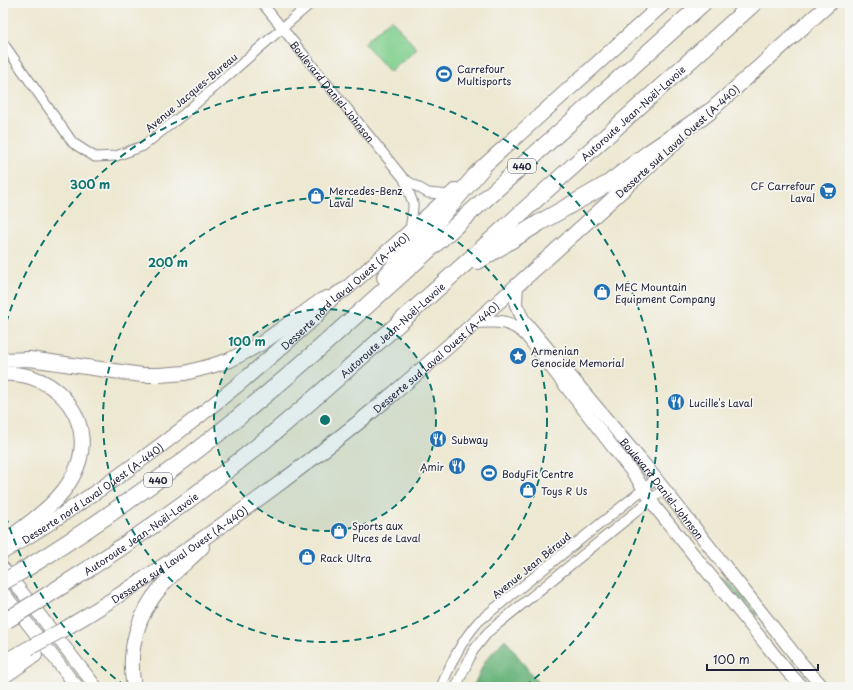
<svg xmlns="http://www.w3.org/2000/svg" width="853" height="690" font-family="'Playpen Sans',sans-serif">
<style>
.green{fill:#81cf8e;stroke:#527864}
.forest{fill:#68b279;stroke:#456a5a}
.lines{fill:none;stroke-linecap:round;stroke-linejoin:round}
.street-casing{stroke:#888586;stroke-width:11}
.secondary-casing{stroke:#888586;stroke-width:14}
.primary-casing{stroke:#888586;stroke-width:16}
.highway-casing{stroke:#888586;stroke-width:18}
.street{stroke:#fff;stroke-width:9}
.secondary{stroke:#fff;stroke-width:12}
.primary{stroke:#fff;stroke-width:14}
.highway{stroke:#fff;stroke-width:16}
.primary-bridge-casing{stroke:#888586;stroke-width:16;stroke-linecap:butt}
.highway-bridge-casing{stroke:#888586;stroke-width:18;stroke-linecap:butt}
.primary-bridge{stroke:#fff;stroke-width:14}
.highway-bridge{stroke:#fff;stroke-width:16}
.ring{fill:none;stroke:#0f766e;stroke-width:2;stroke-dasharray:7 5}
.labels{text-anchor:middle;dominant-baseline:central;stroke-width:3.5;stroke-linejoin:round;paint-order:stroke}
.shield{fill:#f6f6f2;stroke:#626272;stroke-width:1}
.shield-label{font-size:9px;font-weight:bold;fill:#22223b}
.poi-label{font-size:10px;fill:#22223b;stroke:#f6f6f2;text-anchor:start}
.street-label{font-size:10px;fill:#22223b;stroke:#f6f6f2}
.centre{fill:#0f766e;stroke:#f6f6f2;stroke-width:2}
.ring-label{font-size:12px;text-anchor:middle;font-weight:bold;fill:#0f766e;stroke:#f6f6f2;stroke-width:3.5;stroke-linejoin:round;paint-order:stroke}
</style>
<rect width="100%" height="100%" fill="#f6f6f2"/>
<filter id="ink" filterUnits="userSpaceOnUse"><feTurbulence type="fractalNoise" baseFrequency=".025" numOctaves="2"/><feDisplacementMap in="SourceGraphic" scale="8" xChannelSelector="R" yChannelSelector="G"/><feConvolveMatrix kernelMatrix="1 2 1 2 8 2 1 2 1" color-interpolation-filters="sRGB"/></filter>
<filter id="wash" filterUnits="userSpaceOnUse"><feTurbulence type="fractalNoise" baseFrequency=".012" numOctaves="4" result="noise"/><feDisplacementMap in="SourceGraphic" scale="16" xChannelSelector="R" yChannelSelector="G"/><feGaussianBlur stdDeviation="0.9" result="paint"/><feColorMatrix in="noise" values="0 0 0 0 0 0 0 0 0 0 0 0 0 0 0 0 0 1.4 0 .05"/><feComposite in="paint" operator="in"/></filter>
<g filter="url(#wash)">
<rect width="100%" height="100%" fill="#ede8d1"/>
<!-- green -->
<path class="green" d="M391 19 417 49 390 72 364 43Z
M722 577 738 592 758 616 757 617 721 578Z"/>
<!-- forest -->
<path class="forest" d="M505 639 541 687H473L485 661Z"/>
</g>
<g filter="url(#ink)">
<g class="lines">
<!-- street casing -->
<g class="street-casing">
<g id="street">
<path id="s1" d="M262 3 404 179 428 193 451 195"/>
<path d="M3 43 73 143 95 157 116 156 143 146 185 113 311 3"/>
<path d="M404 179 413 203V208L410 231"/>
<path d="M441 687C451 663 461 641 479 621L656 479"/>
<path d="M456 687 473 651 488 632 664 489"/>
</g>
</g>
<!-- secondary casing -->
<g class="secondary-casing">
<g id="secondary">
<path id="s2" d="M517 284 516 305 523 319 650 471 803 665 823 687"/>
<path d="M475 322C497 321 510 319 527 336L636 477 656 508 788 672 802 687"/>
<path d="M3 568 96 687"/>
<path d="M3 592 77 687"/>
</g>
</g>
<!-- primary casing -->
<g class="primary-casing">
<g id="primary">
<path d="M700 120 830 3"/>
<path d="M474 175 664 3"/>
<path d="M3 360 30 359 142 375H159L185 373 211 366 230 360 262 343 322 300 327 298"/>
<path d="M3 374C58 370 101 425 73 476 58 505 28 523 3 543"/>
<path id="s3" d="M3 552C86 502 165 445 240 383 265 362 289 341 313 319 321 312 327 301 336 295 339 292 343 291 346 289L456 190"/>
<path id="s4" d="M66 628C137 586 205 538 272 489 311 460 350 430 387 399 487 315 582 226 679 139"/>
<path d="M3 662 29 648"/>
<path d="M3 677 35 655"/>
<path d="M75 685 76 687"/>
<path d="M134 687C127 651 137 615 161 587 173 572 189 561 202 547"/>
</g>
</g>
<!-- highway casing -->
<g class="highway-casing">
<g id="highway">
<path d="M478 261 539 223 609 183 650 152 709 112"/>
<path d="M385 277 414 244 439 219 482 168"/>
<path d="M22 571C129 506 228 430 321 347L703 3"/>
<path id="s5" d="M43 598C120 550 194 499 264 441 337 381 406 316 477 253 569 169 662 86 754 3"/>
</g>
</g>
<!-- street -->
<use href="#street" class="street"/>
<!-- secondary -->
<use href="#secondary" class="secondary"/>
<!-- primary -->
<use href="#primary" class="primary"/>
<!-- highway -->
<use href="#highway" class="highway"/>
<!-- primary-bridge casing -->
<g class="primary-bridge-casing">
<path id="primary-bridge" d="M29 648 66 628"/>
</g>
<!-- highway-bridge casing -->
<g class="highway-bridge-casing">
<path id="highway-bridge" d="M3 582 22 571
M7 620 43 598"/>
</g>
<!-- primary-bridge -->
<use href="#primary-bridge" class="primary-bridge"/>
<!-- highway-bridge -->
<use href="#highway-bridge" class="highway-bridge"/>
</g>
</g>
<!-- distance rings -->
<circle cx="325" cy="420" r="111" fill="#0f766e" fill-opacity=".12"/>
<g class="ring">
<circle cx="325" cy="420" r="111"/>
<circle cx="325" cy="420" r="222"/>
<path d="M125 686A333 333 0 0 1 3 506M3 334A333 333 0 1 1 525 686"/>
</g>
<!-- icons -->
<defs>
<g id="stadium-disc" transform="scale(0.9)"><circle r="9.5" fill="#1f6fb2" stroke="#f6f6f2"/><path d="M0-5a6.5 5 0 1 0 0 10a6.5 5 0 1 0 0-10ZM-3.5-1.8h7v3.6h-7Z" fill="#fff"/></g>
<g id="supermarket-disc" transform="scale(0.9)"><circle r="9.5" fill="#1f6fb2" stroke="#f6f6f2"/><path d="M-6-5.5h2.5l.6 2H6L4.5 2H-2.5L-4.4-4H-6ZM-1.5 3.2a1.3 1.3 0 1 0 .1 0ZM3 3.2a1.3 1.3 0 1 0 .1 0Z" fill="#fff"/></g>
<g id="shop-disc" transform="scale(0.9)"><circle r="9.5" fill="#1f6fb2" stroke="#f6f6f2"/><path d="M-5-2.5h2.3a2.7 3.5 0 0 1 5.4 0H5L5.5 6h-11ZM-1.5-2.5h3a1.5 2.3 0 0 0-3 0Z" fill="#fff"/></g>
<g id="sight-disc" transform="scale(0.9)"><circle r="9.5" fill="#1f6fb2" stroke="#f6f6f2"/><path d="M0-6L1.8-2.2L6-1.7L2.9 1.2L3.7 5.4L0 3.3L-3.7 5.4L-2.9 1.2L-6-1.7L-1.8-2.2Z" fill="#fff"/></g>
<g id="restaurant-disc" transform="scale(0.9)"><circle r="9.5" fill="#1f6fb2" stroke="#f6f6f2"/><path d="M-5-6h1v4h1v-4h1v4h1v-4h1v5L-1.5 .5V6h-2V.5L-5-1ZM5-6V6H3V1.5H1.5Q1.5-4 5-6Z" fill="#fff"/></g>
</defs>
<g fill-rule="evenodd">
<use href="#stadium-disc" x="444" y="74"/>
<use href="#supermarket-disc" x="828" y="191"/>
<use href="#shop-disc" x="316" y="196"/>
<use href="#shop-disc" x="602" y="292"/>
<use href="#sight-disc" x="518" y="356"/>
<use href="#restaurant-disc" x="676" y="402"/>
<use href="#restaurant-disc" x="438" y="439"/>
<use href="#restaurant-disc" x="457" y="466"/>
<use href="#stadium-disc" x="489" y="473"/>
<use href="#shop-disc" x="528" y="490"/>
<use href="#shop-disc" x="339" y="531"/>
<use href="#shop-disc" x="307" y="557"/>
</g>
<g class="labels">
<!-- shield labels -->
<g class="shield">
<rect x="508" y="159" width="28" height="14" rx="3"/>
<rect x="144" y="473" width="28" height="14" rx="3"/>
</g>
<g class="shield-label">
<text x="522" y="166">440</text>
<text x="158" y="480">440</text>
</g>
<!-- poi labels -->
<g class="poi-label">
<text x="457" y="68">Carrefour<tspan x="457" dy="12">Multisports</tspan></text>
<text x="815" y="185" text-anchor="end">CF Carrefour<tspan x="815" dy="12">Laval</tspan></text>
<text x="329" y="190">Mercedes-Benz<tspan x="329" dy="12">Laval</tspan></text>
<text x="615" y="286">MEC Mountain<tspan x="615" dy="12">Equipment Company</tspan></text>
<text x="531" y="350">Armenian<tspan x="531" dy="12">Genocide Memorial</tspan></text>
<text x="689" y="402">Lucille's Laval</text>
<text x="451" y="439">Subway</text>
<text x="444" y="466" text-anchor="end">Amir</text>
<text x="502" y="473">BodyFit Centre</text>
<text x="541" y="490">Toys R Us</text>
<text x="352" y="525">Sports aux<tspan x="352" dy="12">Puces de Laval</tspan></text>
<text x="320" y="557">Rack Ultra</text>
</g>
<!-- street labels -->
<g class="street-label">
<text stroke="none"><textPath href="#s1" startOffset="113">Boulevard Daniel-Johnson</textPath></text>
<text transform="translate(191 92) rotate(-40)">Avenue Jacques-Bureau</text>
<text stroke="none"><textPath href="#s5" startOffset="765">Autoroute Jean-Noël-Lavoie</textPath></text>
<text transform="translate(677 141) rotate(-42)">Desserte sud Laval Ouest (A-440)</text>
<text stroke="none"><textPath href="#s3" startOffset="431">Desserte nord Laval Ouest (A-440)</textPath></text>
<text stroke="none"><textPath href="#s5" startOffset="441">Autoroute Jean-Noël-Lavoie</textPath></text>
<text stroke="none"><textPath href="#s4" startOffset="459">Desserte sud Laval Ouest (A-440)</textPath></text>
<text stroke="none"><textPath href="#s2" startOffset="256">Boulevard Daniel-Johnson</textPath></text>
<text stroke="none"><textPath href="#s3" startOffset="107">Desserte nord Laval Ouest (A-440)</textPath></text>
<text stroke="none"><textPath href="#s5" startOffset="117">Autoroute Jean-Noël-Lavoie</textPath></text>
<text stroke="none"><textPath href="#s4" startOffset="135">Desserte sud Laval Ouest (A-440)</textPath></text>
<text transform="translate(531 565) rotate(-39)">Avenue Jean Béraud</text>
</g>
</g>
<circle cx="325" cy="420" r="6" class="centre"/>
<g class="ring-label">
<text x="90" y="189">300 m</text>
<text x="168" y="267">200 m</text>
<text x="247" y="346">100 m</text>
</g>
<!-- margin -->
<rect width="853" height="690" fill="none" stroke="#f6f6f2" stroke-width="16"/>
<!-- scale -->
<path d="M707 664v6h111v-6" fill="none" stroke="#22223b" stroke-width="2"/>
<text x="713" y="664" font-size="12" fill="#22223b" stroke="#f6f6f2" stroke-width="3" paint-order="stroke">100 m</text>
</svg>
